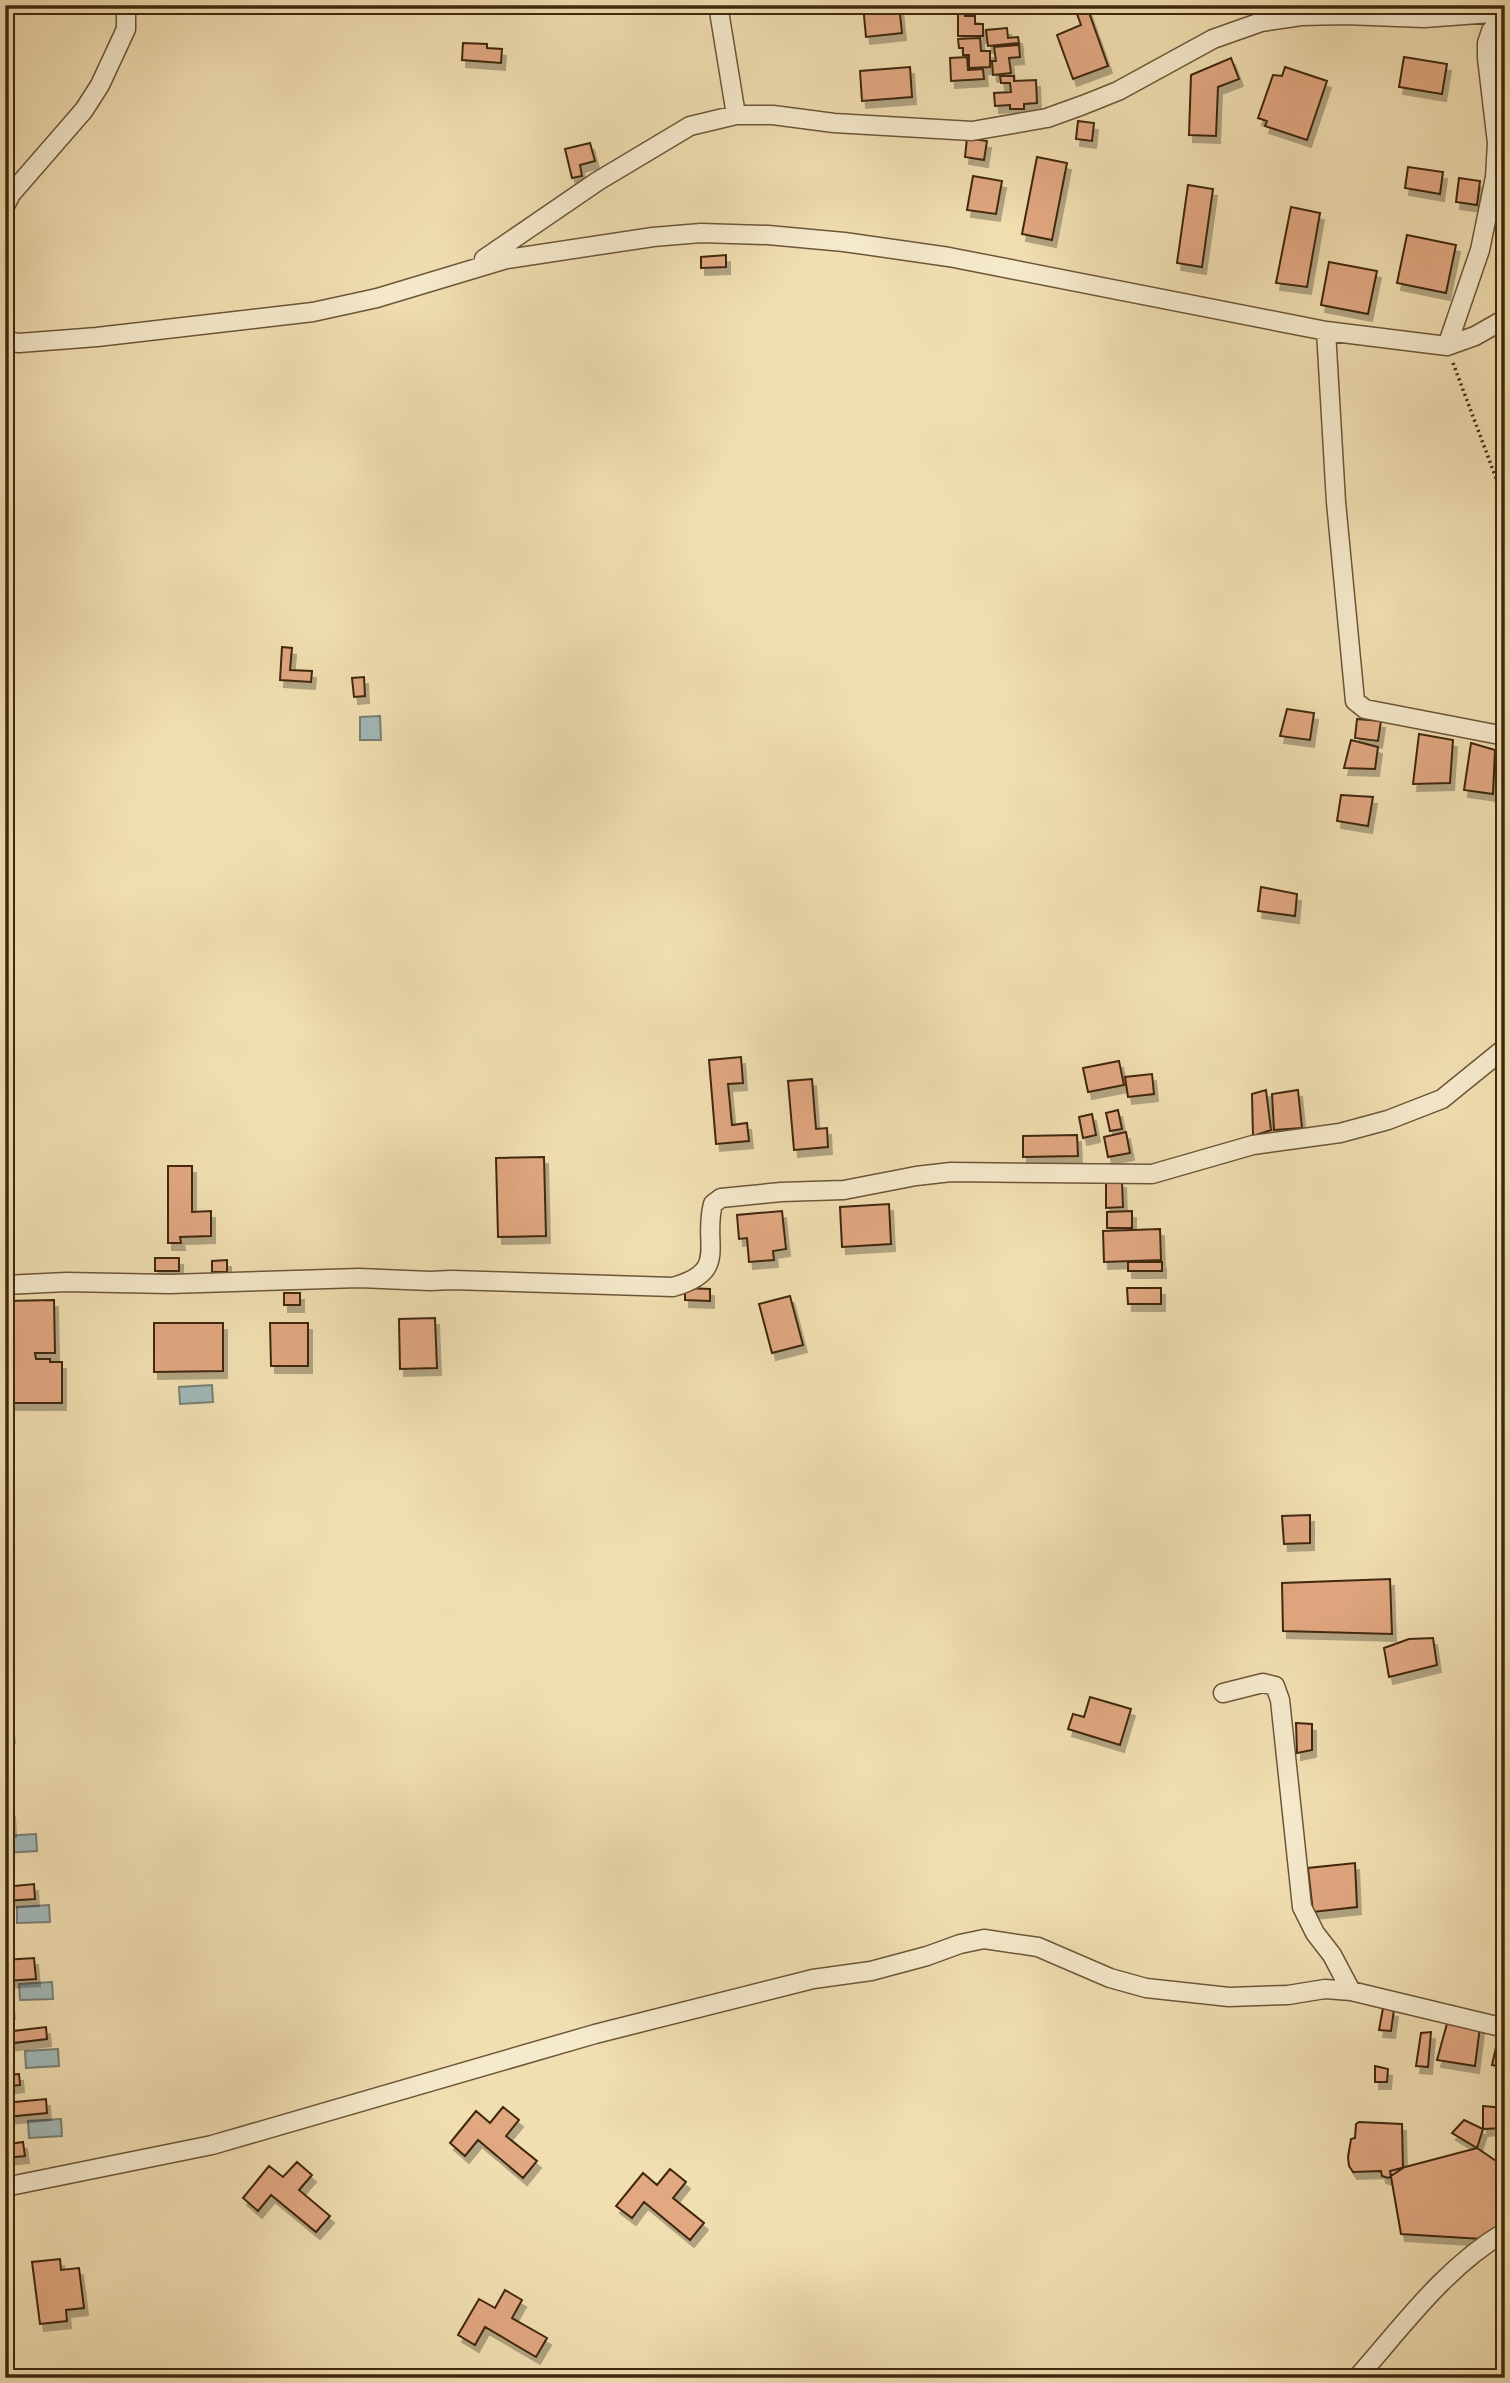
<svg xmlns="http://www.w3.org/2000/svg" width="1510" height="2383" font-family="'EB Garamond',serif">
<style>
.water{fill:#a1b9b9;stroke:#7a7f75;stroke-width:2}
.building{fill:#e2a882;stroke:#3f280f;stroke-width:2;filter:url(#shadow)}
.lines{fill:none;stroke-linecap:round;stroke-linejoin:round}
.street-casing{stroke:#6c5638;stroke-width:21}
.path{stroke:#3f280f;stroke-width:3.5;stroke-dasharray:2 3.5;stroke-linecap:butt}
.street{stroke:#f6eacd;stroke-width:18}
</style>
<defs>
<filter id="shadow"><feDropShadow dx="4" dy="7" stdDeviation="0" flood-color="#0004"/></filter>
</defs>
<rect width="100%" height="100%" fill="#f1dfb2"/>
<filter id="stains"><feTurbulence type="fractalNoise" baseFrequency=".00286" numOctaves="4"/><feColorMatrix values="0 0 0 0 .2 0 0 0 0 .09 0 0 0 0 .02 0 0 0 .5 -.17"/></filter>
<radialGradient id="worn" r=".72"><stop offset=".6" stop-color="#630" stop-opacity="0"/><stop offset="1" stop-color="#630" stop-opacity=".3"/></radialGradient>
<!-- water -->
<path class="water" d="M380 716 381 740H360V717Z
M212 1385 213 1402 180 1404 179 1387Z
M36 1834 37 1851 5 1853V1836Z
M49 1905 50 1922 17 1923V1907Z
M52 1982 53 1999 20 2000 19 1984Z
M58 2049 59 2066 26 2068 25 2051Z
M61 2119 62 2136 29 2138 28 2121Z"/>
<!-- building -->
<path class="building" d="M863 5H899L902 33 866 37Z
M1087 7 1108 66 1073 79 1057 35 1081 25 1076 11Z
M958 11H965V16H975V24H983V36H958Z
M1007 28 1008 38 1018 37 1019 43 988 46 986 30Z
M980 38 981 51H990V67L969 68V55H963V48H959L958 39Z
M463 43 487 44V48L502 49 501 63 462 60Z
M1019 45 1020 57 1009 58 1011 73 993 75 992 61H996L994 47Z
M967 57 968 70 983 69 984 79 951 81 950 58Z
M1404 57 1447 64 1442 94 1399 87Z
M1231 58 1239 79 1218 87 1216 136 1189 135 1191 75Z
M910 67 912 97 862 101 860 71Z
M1285 67 1327 81 1307 140 1265 126 1267 121 1258 118 1273 75 1282 76Z
M1000 76H1014V81L1036 80 1037 103 1024 104V109H1010V105L995 106 994 93 1011 92 1010 83H1001Z
M1078 121 1094 123 1092 141 1076 139Z
M967 138 987 141 984 160 965 157Z
M590 143 595 161 580 165 582 176 572 178 565 149Z
M1037 157 1067 163 1052 240 1022 234Z
M1408 167 1443 172 1440 194 1405 188Z
M973 176 1002 181 996 214 967 210Z
M1459 178 1480 181 1477 205 1456 202Z
M1188 185 1213 189 1202 267 1177 263Z
M1291 207 1320 213 1307 287 1276 283Z
M1407 235 1456 245 1446 293 1397 283Z
M726 255V267L701 268V257Z
M1329 262 1377 271 1368 314 1321 305Z
M282 647 292 648 290 670 312 671 311 682 280 680Z
M364 677 365 696 354 697 352 678Z
M1287 709 1314 713 1310 740 1280 736Z
M1357 719 1381 721 1378 741 1355 738Z
M1419 734 1453 740 1450 783 1413 784Z
M1351 740 1378 747 1375 769 1344 768Z
M1471 743 1495 750 1493 794 1464 790Z
M1341 795 1373 797 1368 826 1337 821Z
M1261 887 1297 894 1295 916 1258 911Z
M741 1057 743 1083 728 1084 732 1125 747 1123 749 1141 716 1144 709 1060Z
M1119 1061 1124 1085 1088 1092 1083 1068Z
M1152 1074 1154 1094 1128 1097 1125 1077Z
M812 1079 816 1129 827 1128 828 1147 794 1150 788 1081Z
M1266 1090 1271 1130 1253 1136 1252 1094Z
M1298 1090 1302 1128 1274 1130 1272 1094Z
M1118 1110 1122 1129 1110 1131 1106 1113Z
M1092 1114 1096 1135 1083 1138 1079 1117Z
M1126 1132 1130 1153 1108 1157 1104 1137Z
M1077 1135 1078 1156 1023 1157V1136Z
M544 1157 546 1236 498 1237 496 1158Z
M168 1166H192V1212L211 1211V1236L180 1237 181 1243H168Z
M1106 1181H1122L1123 1207 1106 1208Z
M889 1204 891 1244 842 1247 840 1207Z
M782 1211 786 1249 773 1251 774 1260 749 1262 747 1238 739 1239 737 1215Z
M1132 1211V1228H1107V1212Z
M1160 1229 1161 1260 1104 1262 1103 1231Z
M155 1258H179V1271H155Z
M227 1260V1272H212V1261Z
M1128 1262H1162V1271H1128Z
M685 1288 710 1289V1301L685 1300Z
M1127 1288H1161V1304H1128Z
M284 1293H300V1305H284Z
M790 1296 803 1345 772 1353 759 1304Z
M54 1300 55 1353H35L36 1359H50V1362H62V1403H5V1301Z
M435 1318 437 1368 400 1369 399 1319Z
M154 1323H223V1371L154 1372Z
M270 1323H308V1366H271Z
M1310 1515V1543L1284 1544 1282 1516Z
M1390 1579 1392 1634 1283 1631 1282 1583Z
M1433 1638 1437 1665 1389 1677 1384 1648 1409 1639Z
M1090 1697 1131 1709 1120 1745 1068 1729 1073 1714 1084 1717Z
M5 1719H9L11 1736 5 1737Z
M1296 1723 1312 1724V1750L1297 1753Z
M11 1810 12 1830H5V1811Z
M1355 1863 1357 1907 1313 1912 1308 1868Z
M34 1884 35 1899 5 1901V1887Z
M34 1958 36 1979 5 1981V1960Z
M5 1996H9L11 2012 5 2013Z
M1383 2008 1394 2010 1391 2031 1379 2030Z
M1448 2020 1480 2027 1475 2066 1437 2060Z
M46 2027 47 2039 5 2044V2032Z
M1431 2032 1428 2067 1416 2066 1421 2033Z
M1499 2034 1505 2036V2068L1492 2065Z
M1375 2066 1388 2069 1387 2082H1375Z
M19 2074 20 2085 5 2087V2075Z
M46 2099 47 2113 7 2117 9 2144 23 2142 25 2156 5 2158V2103Z
M1483 2106 1505 2108V2128L1483 2129Z
M503 2107 519 2120 506 2136 537 2161 523 2178 478 2140 465 2156 450 2143 476 2111 490 2123Z
M1464 2120 1483 2129 1477 2148 1452 2133Z
M1359 2122 1402 2124 1403 2168 1388 2178 1382 2176 1381 2171 1353 2172 1349 2166 1348 2157 1351 2139 1355 2138 1356 2124Z
M1477 2148 1505 2167V2227L1482 2239 1401 2234 1390 2171Z
M297 2162 312 2175 299 2190 330 2216 316 2232 271 2195 258 2211 243 2198 269 2166 283 2177Z
M670 2169 686 2182 673 2198 704 2223 690 2240 644 2202 632 2218 616 2206 643 2173 657 2185Z
M60 2259 61 2270 79 2268 84 2308 66 2310 67 2321 40 2324 32 2262Z
M505 2290 522 2300 512 2318 547 2338 536 2357 485 2327 475 2345 458 2335 479 2299 495 2308Z"/>
<g class="lines">
<!-- street casing -->
<g class="street-casing">
<path id="street" d="M718 5 736 115
M5 206 11 194 84 110 100 85 126 29V5
M484 259 598 181 690 126 736 115H773L834 123 972 131 1047 118 1083 105 1118 91 1213 39 1261 22 1301 16 1345 15 1424 18 1505 12
M1326 331 1336 502 1355 701 1365 709 1505 736
M5 341 19 343 97 337 313 312 377 298 507 259 653 237 701 233 768 235 844 242 949 257 1326 331 1447 346 1475 336 1505 319
M1447 346 1480 250 1495 177 1497 143 1487 58V43L1491 31 1505 16
M5 1285 66 1282 170 1284 359 1278 430 1281 451 1280 673 1287C730 1271 702 1245 713 1204L721 1198 781 1192 844 1190 916 1176 951 1172 1152 1174 1253 1145 1340 1133 1388 1120 1442 1099 1505 1048
M1223 1693 1263 1683 1275 1686 1280 1700 1302 1907 1315 1933 1332 1955 1351 1991
M5 2187 212 2145 595 2034 813 1979 871 1971 927 1956 960 1944 984 1939 1038 1947 1110 1978 1146 1988 1229 1997 1288 1995 1325 1989 1351 1991 1505 2028
M1357 2378C1402 2327 1445 2267 1505 2232"/>
</g>
<!-- path -->
<path class="path" d="M1453 363 1505 502"/>
<!-- street -->
<use href="#street" class="street"/>
</g>
<!-- margin -->
<rect width="1510" height="2383" fill="none" stroke="#f1dfb2" stroke-width="28"/>
<rect x="7" y="7" width="1496" height="2369" fill="none" stroke="#3f280f" stroke-width="3.5"/>
<rect x="14" y="14" width="1482" height="2355" fill="none" stroke="#3f280f" stroke-width="2"/>
<rect width="100%" height="100%" filter="url(#stains)"/>
<rect width="100%" height="100%" fill="url(#worn)"/>
</svg>
